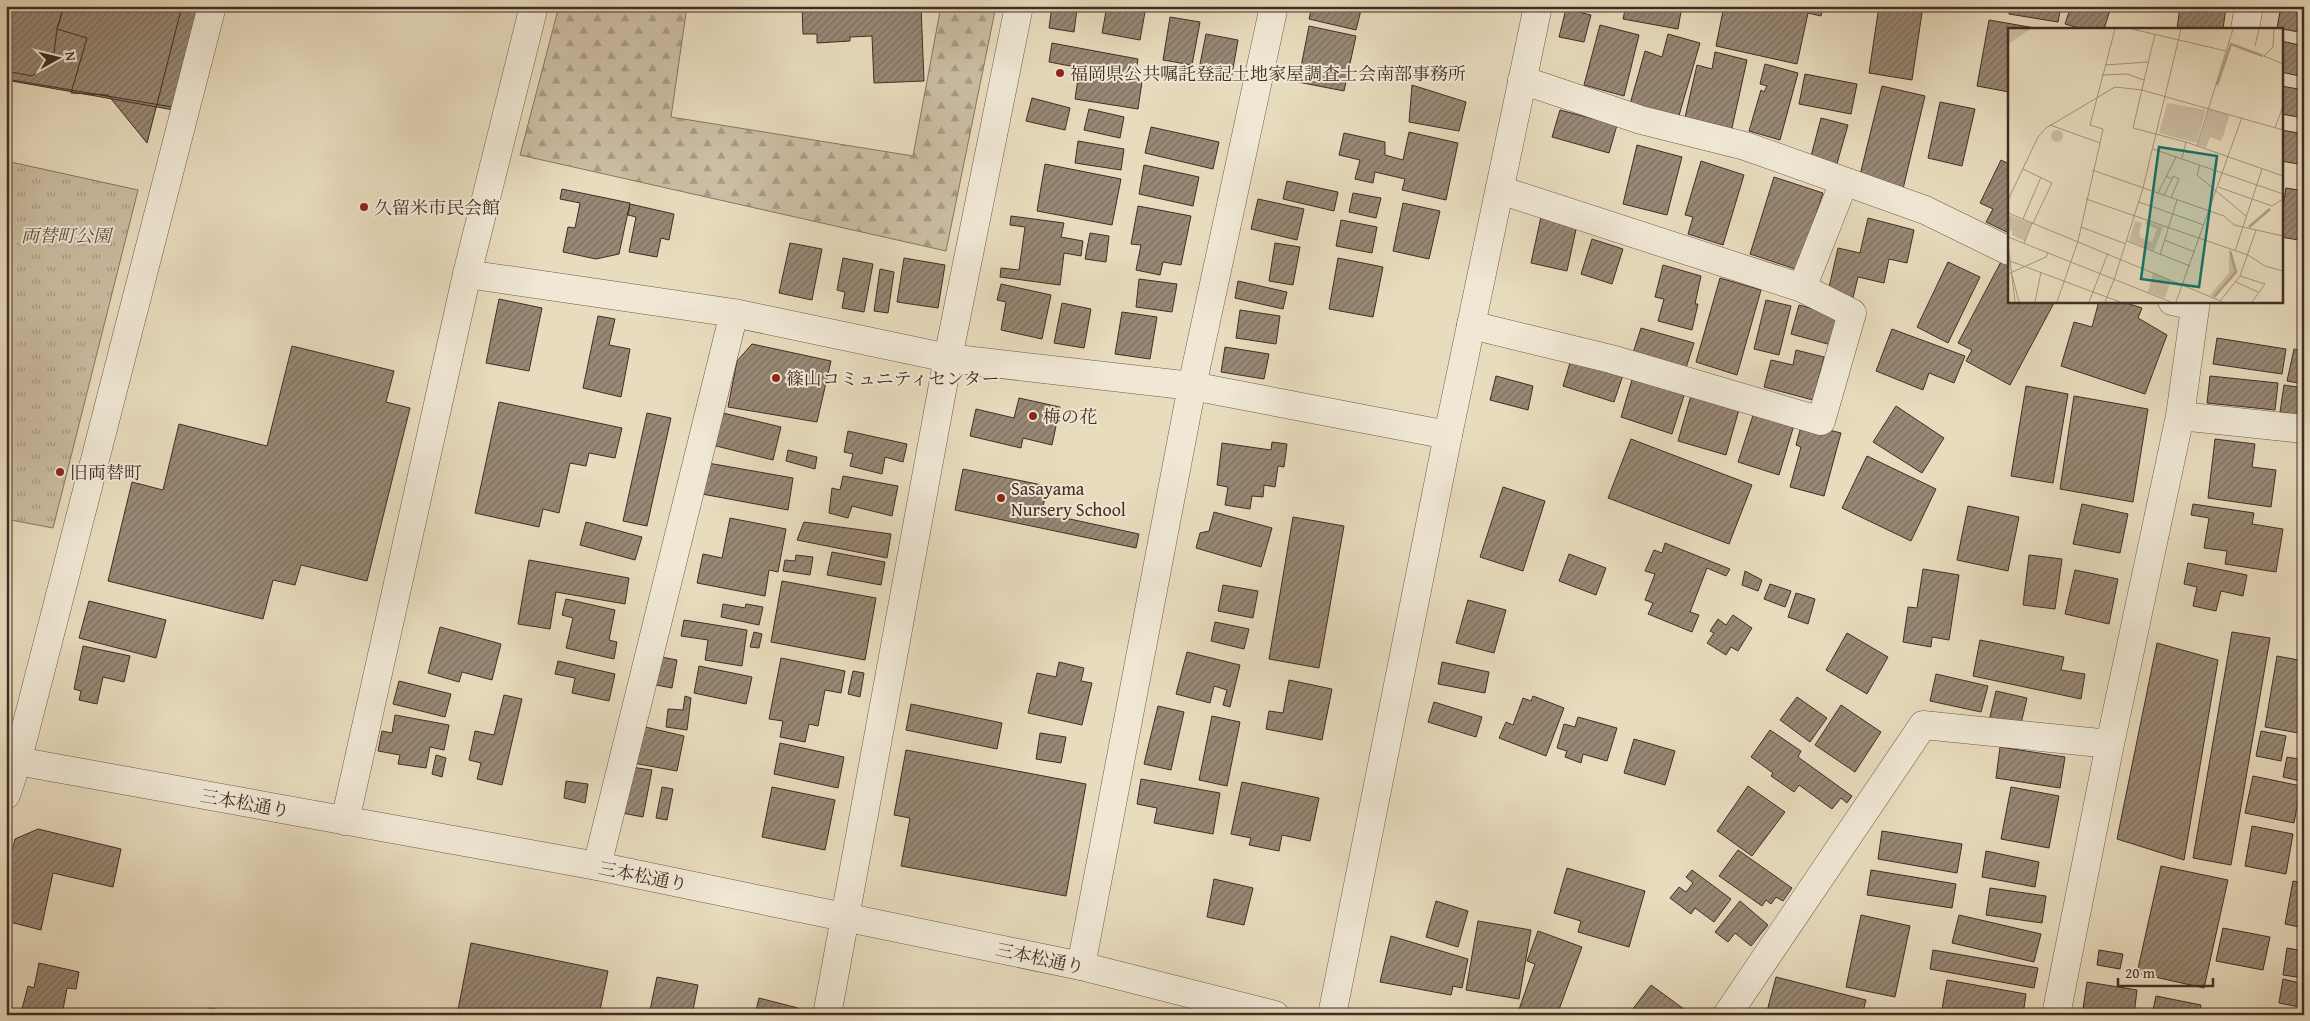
<svg xmlns="http://www.w3.org/2000/svg" width="2310" height="1021" font-family="'Gentium Book Plus','Noto Serif JP',serif">
<style>
.grass{fill:url(#grass-tufts);stroke:#867664}
.forest{fill:url(#forest-firs);stroke:#867664}
.building{fill:url(#building-hatch);stroke:#412d25}
.lines{fill:none;stroke-linecap:round;stroke-linejoin:round}
.minor-casing{stroke:#6b594b;stroke-width:29}
.tertiary-casing{stroke:#6b594b;stroke-width:29}
.minor{stroke:#f0e8d5;stroke-width:28}
.tertiary{stroke:#f0e8d5;stroke-width:28}
.poi-dot{fill:#8f2418;stroke:#f0e8d5;stroke-width:2}
.labels{text-anchor:middle;dominant-baseline:central;stroke-width:4;stroke-linejoin:round;paint-order:stroke}
.poi-label{font-size:18px;fill:#412d25;stroke:#f0e8d5;text-anchor:start}
.park-label{font-size:18px;font-style:italic;fill:#5d4a3e;stroke:#f0e8d5}
.street-label{font-size:18px;fill:#412d25;stroke:#f0e8d5}
.inset-river{fill:none;stroke:#afa08a;stroke-width:2.5}
.inset-road{fill:none;stroke:#a59681;stroke-width:1}
.view{fill:#0f766e;fill-opacity:0.15;stroke:#0f766e;stroke-width:2.5}
.inset-edge{fill:none;stroke:#412d25;stroke-width:2.5}
</style>
<defs>
<pattern id="grass-tufts" width="24" height="20" patternUnits="userSpaceOnUse" patternTransform="scale(1.25)"><rect width="24" height="20" fill="#ccbea4"/><path d="M3 7l-1-3M5 7V3M7 7l1-3M15 17l-1-3M17 17v-4M19 17l1-3" fill="none" stroke="#a79b85"/></pattern>
<pattern id="forest-firs" width="22" height="20" patternUnits="userSpaceOnUse" patternTransform="scale(1.25)"><rect width="22" height="20" fill="#ccbea4"/><path d="M5 1l3.5 6h-7zM16 11l3.5 6h-7z" fill="#a79b85"/></pattern>
<pattern id="building-hatch" width="6" height="6" patternUnits="userSpaceOnUse" patternTransform="scale(1.25)"><rect width="6" height="6" fill="#988875"/><path d="M-1 1l2-2M0 6l6-6M5 7l2-2" fill="none" stroke="#7e7060"/></pattern>
</defs>
<rect width="100%" height="100%" fill="#e8dcbe"/>
<filter id="stains"><feTurbulence type="fractalNoise" baseFrequency=".004" numOctaves="4"/><feColorMatrix values="0 0 0 0 .2 0 0 0 0 .09 0 0 0 0 .02 0 0 0 .5 -.17"/></filter>
<radialGradient id="worn" r=".72"><stop offset=".6" stop-color="#630" stop-opacity="0"/><stop offset="1" stop-color="#630" stop-opacity=".3"/></radialGradient>
<!-- grass -->
<path class="grass" d="M6 161 138 190 53 528 6 519Z"/>
<!-- forest -->
<path class="forest" d="M559 6H687L671 117 913 156 941 6H996L946 251 520 155Z"/>
<!-- building -->
<path class="building" d="M6 6H64L57 29 53 61 32 76 6 71Z
M6 6H204L178 108 6 79Z
M6 6H210L185 112 6 80Z
M64 6H182L147 143 108 95 71 93 87 38 57 29Z
M802 6H921L924 81 874 83 872 36 850 37V41L817 43V34H803Z
M1052 6H1095L1094 12 1077 9 1074 32 1049 28Z
M1107 6 1145 12 1140 40 1102 33Z
M1312 6H1362L1356 30 1309 19Z
M1470 6H1490L1489 10Z
M1626 6H1682L1678 29 1623 19Z
M1724 6H1823L1821 16 1808 13 1797 64 1716 46Z
M1879 6H1923L1912 80 1869 73Z
M2010 6H2061L2058 22 2009 14Z
M2071 6H2096L2110 10 2104 29H2082L2065 24Z
M2180 6 2226 7 2223 29H2177Z
M2281 6H2304V33L2277 28Z
M1566 9 1591 15 1584 42 1559 37Z
M1170 17 1200 22 1192 65 1163 60Z
M1989 20 2035 28 2009 29V92L1977 86Z
M1600 25 1639 35 1624 96 1584 85Z
M1309 26 1356 36 1344 91 1298 82Z
M1206 34 1238 40 1231 80 1198 74Z
M1668 34 1700 43 1678 119 1630 104 1645 51 1662 57Z
M2281 41 2304 46V77L2281 72Z
M1052 43 1138 59 1135 78 1049 62Z
M1715 52 1747 60 1730 137 1683 126 1697 65 1712 69Z
M1765 64 1798 73 1780 140 1749 131 1761 90 1764 92 1767 86 1760 84Z
M1079 72 1142 82 1138 109 1075 99Z
M1805 74 1857 84 1851 114 1799 104Z
M1412 85 1466 102 1459 131 1409 122Z
M1882 86 1925 96 1903 189 1859 179Z
M2281 86 2304 90V118L2281 114Z
M1032 98 1070 108 1065 130 1026 121Z
M1940 102 1975 109 1962 166 1928 158Z
M1089 109 1124 117 1120 138 1084 130Z
M1560 110 1617 125 1609 153 1552 137Z
M1821 118 1848 125 1836 167 1810 160Z
M1151 127 1219 142 1213 169 1145 153Z
M2281 130 2304 134V165L2281 161Z
M1409 132 1458 143 1446 200 1402 190 1405 179 1375 172 1373 183 1355 179 1360 160 1339 155 1344 133 1385 142V155L1403 160Z
M1078 141 1124 149 1121 170 1075 163Z
M1637 145 1682 157 1667 215 1623 204Z
M2001 160 2009 164V233L1986 222 1993 209 1980 203Z
M1701 161 1744 175 1723 245 1688 234 1693 217 1685 215Z
M1045 164 1121 179 1112 225 1037 211Z
M1144 165 1199 177 1193 206 1139 194Z
M1774 177 1823 193 1798 270 1750 254Z
M1287 181 1338 192 1334 211 1283 199Z
M2286 188 2304 191V241L2281 237V219Z
M562 189 630 203 619 254 596 259 563 252 568 227 575 228 580 203 560 199Z
M1353 193 1381 198 1376 218 1349 212Z
M1258 199 1304 209 1297 240 1251 229Z
M1403 203 1440 211 1429 259 1393 251Z
M630 204 674 214 669 240 661 238 657 257 629 252 636 217 628 215Z
M1138 206 1191 216 1181 265 1163 262 1160 275 1136 270 1141 245 1131 244Z
M1542 212 1578 220 1567 271 1531 263Z
M1011 216 1064 223 1061 237 1083 241 1081 256 1064 253 1060 285 1000 277 1001 268 1019 270 1025 227 1010 225Z
M1868 218 1914 230 1907 263 1889 259 1884 283 1858 277 1852 302 1827 296 1838 248 1860 253Z
M1341 220 1377 227 1372 253 1336 246Z
M1090 233 1109 236 1106 262 1085 259Z
M1592 239 1623 249 1612 284 1581 274Z
M790 243 822 249 812 300 779 293Z
M1275 243 1300 247 1293 285 1269 281Z
M843 258 873 264 864 312 842 308 845 292 837 290Z
M904 258 945 265 938 308 897 302Z
M1338 258 1383 267 1373 317 1329 309Z
M2003 258 2009 261V301H2055L2010 385 1966 361 1972 350 1958 343Z
M1948 262 1980 277 1948 343 1917 327Z
M1663 265 1701 276 1695 304H1698L1692 330 1658 321 1664 299 1655 297Z
M880 269 894 272 888 313 874 311Z
M1720 278 1761 290 1737 375 1696 362Z
M1139 279 1177 284 1172 312 1136 307Z
M1238 281 1287 292 1283 309 1235 298Z
M1001 284 1051 295 1042 339 1001 330 1006 302 997 300Z
M499 299 542 308 529 371 486 363Z
M1766 300 1791 306 1779 355 1754 349Z
M2099 301H2120L2142 308 2138 318 2167 335 2145 394 2061 366 2074 322 2092 327Z
M1062 303 1091 309 1084 348 1054 343Z
M1799 305 1843 317 1835 346 1791 334Z
M1240 310 1280 316 1276 344 1236 338Z
M1122 312 1157 317 1150 359 1115 354Z
M598 316 615 319 609 345 630 349 621 397 583 388Z
M1641 328 1694 343 1686 368 1633 353Z
M1892 329 1965 356 1954 383 1929 373 1923 390 1876 371Z
M2217 338 2286 349 2282 374 2213 364Z
M752 344 831 361 817 422 728 407 737 361Z
M292 346 394 371 386 402 410 408 367 581 301 565 295 585 273 580 263 619 108 581 132 482 163 490 179 424 267 446Z
M1225 347 1269 354 1264 379 1221 372Z
M2294 349 2304 351V384L2287 381Z
M1796 350 1824 357 1813 400 1764 387 1771 360 1793 365Z
M1573 353 1625 369 1614 402 1563 386Z
M1634 373 1686 389 1672 434 1621 417Z
M1496 376 1533 386 1528 410 1490 400Z
M2210 376 2278 383 2275 410 2207 403Z
M2284 385 2304 388V416L2280 412Z
M2026 386 2068 394 2053 483 2011 476Z
M1692 392 1740 406 1726 455 1678 441Z
M2074 396 2148 409 2133 502 2060 489Z
M1019 398 1060 407 1052 445 1023 438 1021 448 970 436 976 409 1014 418Z
M499 402 622 428 615 458 589 453 586 466 570 463 559 513 543 509 539 527 475 513Z
M1757 403 1797 415 1779 475 1738 462Z
M1896 406 1944 438 1922 473 1873 442Z
M719 412 781 427 773 460 712 445Z
M647 413 671 418 647 526 623 521Z
M1802 423 1841 433 1824 496 1790 487 1801 447 1796 445Z
M848 431 907 444 903 462 885 457 882 474 850 466 853 454 844 452Z
M1631 439 1752 485 1729 544 1608 498Z
M2215 439 2255 444 2252 467 2276 470 2271 507 2208 498Z
M1272 442 1287 444 1284 467 1278 466 1275 487 1264 485 1263 497 1252 496 1250 509 1225 505 1228 487 1217 485 1222 443 1271 450Z
M788 450 817 457 815 469 786 461Z
M1867 456 1936 489 1911 541 1842 508Z
M708 463 793 478 788 510 702 494Z
M963 469 1047 486 1042 513 1139 534 1136 548 955 510Z
M843 476 898 486 892 516 852 506 848 518 829 513 832 488 840 490Z
M1503 487 1545 501 1523 571 1480 557Z
M2082 504 2128 514 2120 553 2073 544Z
M2193 504 2254 513 2252 524 2283 529 2276 572 2225 564 2227 551 2204 548 2209 518 2191 515Z
M1968 506 2019 517 2008 571 1957 560Z
M1214 512 1272 528 1261 567 1196 548 1200 533 1209 531Z
M1293 517 1344 526 1319 668 1269 659Z
M730 518 786 529 778 572 769 570 765 596 697 583 703 554 722 558Z
M586 522 642 537 635 560 580 545Z
M804 522 891 534 887 558 797 540Z
M1665 543 1730 569 1726 576 1707 568 1690 612 1699 615 1692 632 1648 614 1653 603 1645 600 1655 574 1645 571 1654 550 1662 553Z
M832 552 885 562 881 585 827 575Z
M1569 554 1606 568 1596 595 1559 581Z
M796 555 813 557 810 575 783 571 785 560 795 561Z
M2029 555 2062 559 2055 609 2023 605Z
M529 560 629 578 625 604 556 592 550 629 518 624Z
M2188 563 2247 575 2243 596 2221 591 2216 611 2193 606 2197 587 2184 584Z
M1923 569 1959 575 1949 640 1932 637 1931 647 1903 642 1908 607 1917 608Z
M2075 570 2118 579 2109 624 2065 614Z
M1745 571 1762 580 1758 591 1742 585Z
M782 581 876 598 865 660 771 642Z
M1770 584 1791 591 1785 607 1764 599Z
M1223 585 1258 591 1253 618 1218 611Z
M1796 593 1815 599 1808 624 1788 617Z
M566 599 615 610 609 640 617 642 614 659 566 648 573 618 562 615Z
M1468 600 1506 610 1494 653 1456 643Z
M89 601 166 620 156 658 79 638Z
M723 604 745 608 746 604 763 607 759 625 721 617Z
M1733 615 1752 628 1738 651 1731 647 1726 655 1707 643 1714 633 1710 631 1718 619 1726 625Z
M684 620 747 630 742 666 705 660 708 640 681 636Z
M1215 622 1249 629 1244 649 1211 641Z
M440 627 501 644 492 680 462 672 459 682 428 673Z
M754 632 762 634 759 648 750 647Z
M2232 632 2270 638 2231 865 2193 858Z
M1847 633 1888 657 1867 694 1826 670Z
M1980 640 2064 657 2061 670 2085 674 2081 699 1973 676Z
M2157 643 2218 660 2184 860 2117 839Z
M83 646 130 656 124 682 103 677 97 704 79 700 81 691 74 689Z
M1187 652 1240 665 1230 707 1223 705 1227 690 1214 686 1210 703 1176 694Z
M656 656 677 660 672 688 651 684Z
M2277 656 2304 661V734L2265 727Z
M781 658 845 671 841 693 825 690 818 726 809 724 805 742 780 737 783 721 769 719Z
M558 661 615 674 609 701 572 693 575 678 555 674Z
M1059 662 1084 668 1081 681 1092 683 1082 725 1028 713 1037 673 1056 677Z
M1442 662 1489 672 1485 693 1438 684Z
M699 666 752 677 746 704 694 693Z
M853 671 864 673 860 697 848 694Z
M1936 674 1988 686 1981 712 1930 701Z
M1289 680 1332 689 1322 740 1266 729 1269 711 1283 713Z
M399 681 451 694 445 717 393 704Z
M1996 691 2027 698 2020 728 1989 721Z
M504 695 522 699 502 785 477 779 481 763 469 760 475 731 494 735Z
M685 696 691 698 687 730 666 727 668 709 683 710Z
M1533 696 1564 708 1546 756 1499 738 1506 722 1513 725 1523 698 1531 701Z
M1797 697 1827 718 1810 742 1780 720Z
M1434 702 1482 717 1476 737 1428 722Z
M911 704 1002 723 997 749 906 730Z
M1841 705 1881 732 1855 772 1815 745Z
M1158 706 1184 712 1171 770 1144 764Z
M395 715 449 725 444 750 430 747 426 768 398 764 400 755 378 751 382 731 392 733Z
M1212 716 1240 722 1227 786 1199 780Z
M1578 717 1617 728 1607 761 1583 754 1581 763 1565 757 1567 751 1557 748 1564 724 1575 727Z
M641 726 684 736 677 771 633 763Z
M1770 730 1801 751 1798 757 1852 796 1847 803 1841 798 1832 809 1799 785 1794 792 1771 776 1773 773 1751 757Z
M2261 731 2286 736 2281 761 2256 756Z
M1040 733 1066 737 1061 763 1036 759Z
M1634 739 1675 751 1665 785 1624 773Z
M780 743 844 757 838 788 774 774Z
M2000 747 2065 757 2060 788 1996 778Z
M906 750 1086 784 1066 896 901 866 910 818 894 815Z
M436 755 446 758 442 777 432 774Z
M2287 757 2304 760V782L2283 777Z
M631 767 652 770 643 817 622 813Z
M2253 776 2301 786 2294 823 2245 813Z
M1141 779 1220 793 1213 834 1154 823 1157 808 1137 804Z
M566 781 588 784 585 803 564 798Z
M1242 782 1319 798 1310 841 1282 835 1279 851 1249 845 1251 838 1231 834Z
M1748 786 1785 812 1752 856 1717 831Z
M662 787 673 789 667 820 656 818Z
M772 787 835 800 825 850 762 837Z
M2011 787 2059 796 2049 848 2001 839Z
M2252 826 2293 834 2286 874 2245 866Z
M38 829 121 849 113 887 53 873 41 930 6 921V876L15 839Z
M1882 831 1962 844 1957 873 1878 859Z
M1738 850 1792 888 1783 901 1776 897 1771 904 1766 900 1762 906 1719 876Z
M1986 851 2039 862 2035 887 1982 877Z
M2161 866 2228 880 2204 988 2137 973Z
M1567 868 1645 891 1629 947 1578 932 1581 921 1554 913Z
M1692 870 1731 899 1714 922 1695 908 1691 914 1670 898 1679 887 1686 892 1693 883 1686 877Z
M1871 870 1956 884 1952 908 1867 895Z
M1214 879 1253 888 1244 925 1207 917Z
M2293 881 2304 883V928L2285 924Z
M1990 888 2046 896 2042 923 1986 915Z
M1436 901 1468 911 1458 947 1426 937Z
M1740 901 1768 925 1751 946 1735 933 1728 942 1715 932Z
M1861 915 1910 926 1895 997 1846 987Z
M1959 915 2041 934 2034 962 1952 943Z
M1478 921 1531 930 1519 999 1466 990Z
M2223 928 2270 937 2263 970 2216 961Z
M1538 931 1582 947 1557 1015H1517L1535 964 1527 961Z
M1391 936 1468 959 1462 988 1453 986 1451 995 1380 982Z
M471 943 608 971 599 1015H457Z
M2287 948 2304 951V978L2283 975Z
M1933 950 2038 968 2034 988 1930 969Z
M2099 950 2123 954 2120 969 2097 965Z
M39 963 79 972 76 989 67 988 62 1015H48L22 1009 28 986 34 988Z
M657 977 698 985 692 1015H649Z
M1776 977 1866 1000 1862 1015H1766Z
M2283 979 2304 984V1008L2279 1003Z
M1947 980 2026 994 2023 1015H1941Z
M2087 982 2137 990 2134 1015H2082Z
M1651 985 1692 1015H1638L1632 1010Z
M2156 996 2201 1005 2199 1015H2152Z
M759 998 798 1008 797 1015H755Z
M209 1008 247 1015H208Z"/>
<g class="lines">
<!-- minor casing -->
<g class="minor-casing">
<path id="minor" d="M2245 29 2249 6
M1522 80 1641 120 1745 146 1925 210 2009 251
M1500 190 1802 288 1844 182
M467 274 734 313 948 358 1192 386 1448 435
M2172 301 2195 306
M1471 325 1611 359 1821 421 1852 313 1802 288
M2180 416 2304 429
M6 795 17 762 212 6
M597 866 734 313
M1081 966 1192 386 1274 6
M827 1015 948 358 1019 6
M1727 1015 1923 725 2110 744
M2056 1015 2110 744 2180 416 2196 301"/>
</g>
<!-- tertiary casing -->
<g class="tertiary-casing">
<path id="tertiary" d="M6 759 597 866 1081 966 1275 1015
M345 821 467 274 534 6
M1332 1015 1448 435 1538 6"/>
</g>
<!-- minor -->
<use href="#minor" class="minor"/>
<!-- tertiary -->
<use href="#tertiary" class="tertiary"/>
</g>
<!-- markers -->
<g class="poi-dot">
<circle cx="1060" cy="73" r="5"/>
<circle cx="364" cy="207" r="5"/>
<circle cx="776" cy="378" r="5"/>
<circle cx="1033" cy="416" r="5"/>
<circle cx="60" cy="472" r="5"/>
<circle cx="1001" cy="498" r="5"/>
</g>
<g class="labels">
<!-- poi labels -->
<g class="poi-label">
<text x="1070" y="73">福岡県公共嘱託登記土地家屋調査士会南部事務所</text>
<text x="374" y="207">久留米市民会館</text>
<text x="786" y="378">篠山コミュニティセンター</text>
<text x="1043" y="416">梅の花</text>
<text x="70" y="472">旧両替町</text>
<text x="1011" y="488">Sasayama<tspan x="1011" dy="21">Nursery School</tspan></text>
</g>
<!-- park labels -->
<g class="park-label">
<text x="66" y="235">両替町公園</text>
</g>
<!-- street labels -->
<g class="street-label">
<text transform="translate(245 803) rotate(10)">三本松通り</text>
<text transform="translate(643 876) rotate(11)">三本松通り</text>
<text transform="translate(1040 958) rotate(12)">三本松通り</text>
</g>
</g>
<!-- overview -->
<g transform="translate(2008 28)">
<rect width="275" height="275" fill="#e8dcbe"/>
<path d="M0 1H23L0 16ZM201 81 221 87 213 113 202 109 198 120 190 117ZM0 187 23 195 17 213 4 207V202L1 204ZM145 245 163 252 157 270 140 264Z" fill="#ccbea4"/>
<path d="M127 193 134 195 131 205 133 210 144 214 149 201 137 196 138 193 155 199 146 223 121 213ZM221 227 228 244 205 269 202 267 221 245Z" fill="#ccbea4"/>
<path d="M159 75 198 82 189 115 151 105ZM210 86 221 89 215 109 204 106ZM43 108a6 6 0 1 1 12 0a6 6 0 1 1-12 0Z" fill="#ccbea4"/>
<path class="inset-river" d="M209 57 223 16 255 28M241 199 262 181M206 269 228 244 222 223"/>
<path class="inset-road" d="M124 1 218 23M266 1 265 19 256 28 275 36M147 6 125 100 178 114 275 148M247 18 251 1M97 37 140 34M94 47 119 46 136 52M42 97 92 115M267 100 275 78M189 118 225 1M145 121 275 166M174 130 178 114M192 137 189 147 238 188M15 141 44 155 25 195M84 142 216 188 226 197 275 208M210 159 264 178 275 171M150 165 168 129M156 167 164 151 158 148M163 170 171 151 165 148 164 151M78 171 240 227 257 238 275 243M0 172 30 109 38 100 107 59 134 62 275 102M131 174 196 197M0 185 215 274M15 191 33 149M73 199 118 216M0 209 163 274M156 212 187 224M119 213 182 238M16 215 24 195M0 216 7 274M227 223 254 141M152 227 169 172M2 233 112 274M0 246 38 229 40 225M4 247 11 274M232 248 257 256 244 274M106 252 135 160 173 1M228 254 250 264M212 273 232 248 248 202M27 274 33 244M49 274 70 213 92 115 95 101 82 97 107 1M81 274 100 225M97 274 106 252M168 274 234 89"/>
<path class="view" d="M151 119 209 128 191 259 133 251Z"/>
<rect width="275" height="275" class="inset-edge"/>
</g>
<!-- margin -->
<rect width="2310" height="1021" fill="none" stroke="#e8dcbe" stroke-width="25"/>
<rect x="8" y="8" width="2295" height="1006" fill="none" stroke="#412d25" stroke-width="2.5"/>
<rect x="12" y="12" width="2285" height="996" fill="none" stroke="#412d25"/>
<!-- north arrow -->
<g transform="translate(58 58) rotate(82)" stroke="#f0e8d5" stroke-width="4" paint-order="stroke">
<path d="M0-4L9 19L0 12L-9 19Z" fill="#412d25"/>
<text y="-8" font-size="14" font-weight="bold" text-anchor="middle" fill="#412d25">N</text>
</g>
<!-- scale -->
<path d="M2118 978v8h95v-8" fill="none" stroke="#412d25" stroke-width="2.5"/>
<text x="2125" y="978" font-size="15" fill="#412d25" stroke="#f0e8d5" stroke-width="4" paint-order="stroke">20 m</text>
<rect width="100%" height="100%" filter="url(#stains)"/>
<rect width="100%" height="100%" fill="url(#worn)"/>
</svg>
